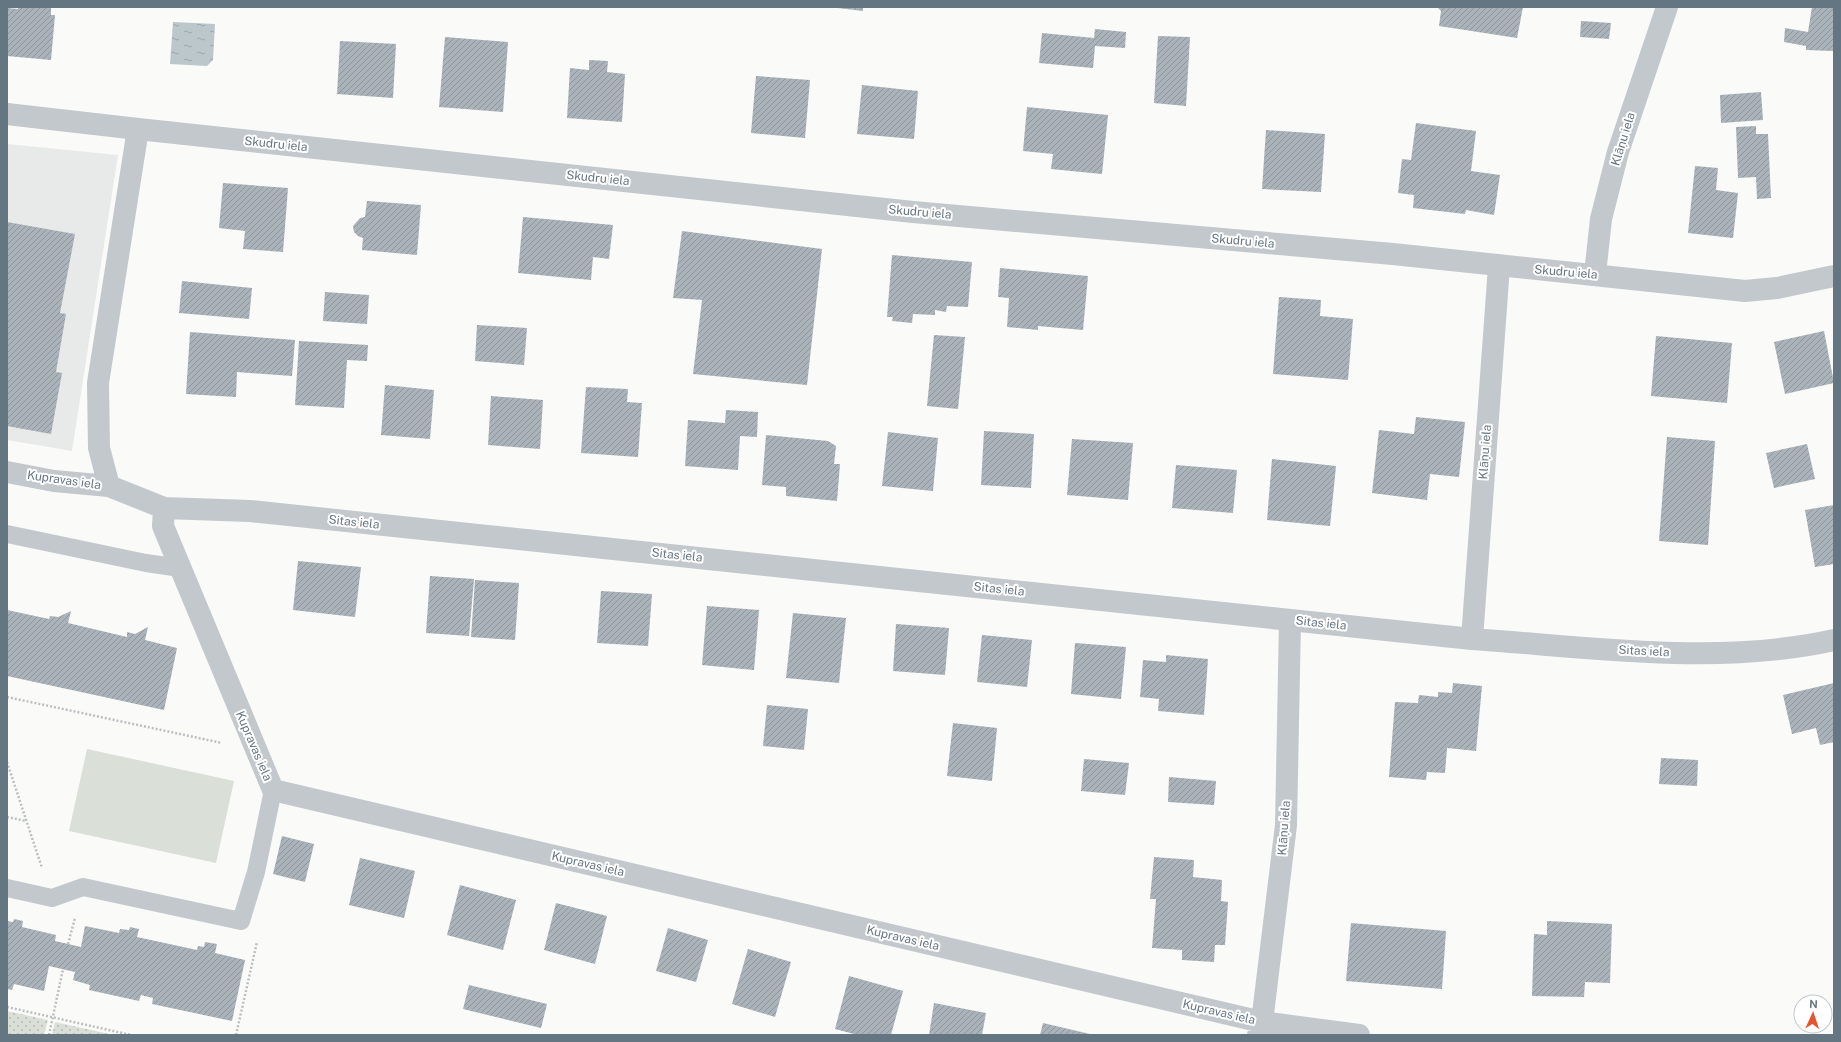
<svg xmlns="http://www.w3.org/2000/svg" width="1841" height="1042" font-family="'Public Sans',sans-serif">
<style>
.built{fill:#e8e9e9}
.grass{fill:url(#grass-dots)}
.garden{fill:#dadfd7}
.water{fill:url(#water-ripples)}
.building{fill:url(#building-hatch)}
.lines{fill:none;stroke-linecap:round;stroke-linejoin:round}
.path{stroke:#bbbfc2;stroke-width:2.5;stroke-dasharray:2 2;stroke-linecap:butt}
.lane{stroke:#c3c8cc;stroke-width:18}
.street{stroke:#c3c8cc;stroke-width:22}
.labels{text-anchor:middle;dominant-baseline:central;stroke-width:4;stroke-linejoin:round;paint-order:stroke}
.street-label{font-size:12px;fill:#657683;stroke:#fff}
</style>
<defs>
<pattern id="grass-dots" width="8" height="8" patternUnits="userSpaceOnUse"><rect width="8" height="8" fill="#dadfd7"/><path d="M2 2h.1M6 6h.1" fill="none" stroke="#b4b9b4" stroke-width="1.8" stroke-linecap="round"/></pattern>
<pattern id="water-ripples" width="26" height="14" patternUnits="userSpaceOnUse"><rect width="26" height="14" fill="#bbc7cb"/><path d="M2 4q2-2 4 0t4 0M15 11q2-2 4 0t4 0" fill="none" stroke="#9ca6aa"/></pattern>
<pattern id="building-hatch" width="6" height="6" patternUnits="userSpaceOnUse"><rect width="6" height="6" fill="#aab3b9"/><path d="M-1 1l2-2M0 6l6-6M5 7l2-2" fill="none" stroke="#8e969c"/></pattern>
</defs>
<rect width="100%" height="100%" fill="#fafaf8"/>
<!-- built -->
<path class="built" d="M7 144 118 155 72 451 7 440Z"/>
<!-- grass -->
<path class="grass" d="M7 1011 48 1020 44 1035H7Z
M55 1022 114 1035H52Z"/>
<!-- garden -->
<path class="garden" d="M87 749 234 781 216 863 69 831Z"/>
<!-- water -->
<path class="water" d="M173 22 215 24 213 60 207 66 170 64Z"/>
<!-- building -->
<path class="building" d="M18 7H51V15H55L51 60 7 56V8L18 9Z
M829 7H863V11Z
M1437 7H1523L1517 38 1439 26 1441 11Z
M1812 7H1834L1833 51 1806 50V46L1784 42 1785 28 1808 32Z
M1581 21 1611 23 1609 39 1580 37Z
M1095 29 1126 32 1125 48 1095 46 1093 68 1039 63 1042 33 1094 38Z
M1158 36 1190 37 1186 106 1154 103Z
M445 37 508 42 503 112 439 107Z
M340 41 396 44 393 98 337 94Z
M589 60 608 61 607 72 625 74 622 122 567 118 570 68 589 70Z
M756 76 810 80 805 138 751 133Z
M862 85 918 91 914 139 857 134Z
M1761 92 1763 120 1721 123 1720 95Z
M1027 107 1108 115 1102 174 1051 169 1053 154 1023 151Z
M1416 123 1476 131 1471 171 1500 175 1494 215 1466 210 1465 214 1413 208 1414 195 1398 193 1402 159 1411 160Z
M1756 126V134H1768L1771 198 1757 199 1756 177 1738 178 1736 127Z
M1266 130 1325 134 1321 192 1262 189Z
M1695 166 1718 168 1716 190 1738 193 1733 238 1688 233Z
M223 183 288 188 283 252 243 249 245 231 219 228Z
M367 201 421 205 417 255 362 250 363 238 358 236 354 232 353 226 360 218 365 217Z
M523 217 613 225 609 259 593 257 591 280 518 273Z
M7 222 75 234 60 313 66 314 56 372 62 373 51 434 7 426Z
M682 231 822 249 807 385 693 374 702 300 673 298Z
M892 255 972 262 968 307 947 306 946 312 935 310V315L913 314 912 323 892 321 893 317H887Z
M1000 268 1088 276 1083 330 1038 326V330L1007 327 1009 298 998 297Z
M182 281 252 288 249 319 179 313Z
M325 292 369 295 367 324 323 321Z
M1279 297 1321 300 1320 316 1353 319 1348 380 1273 374Z
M477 325 527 328 524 365 475 361Z
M1824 331 1834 383 1785 394 1774 342Z
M190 332 295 340 292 376 237 372 236 397 186 394Z
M934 335 965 337 958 409 927 406Z
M1656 336 1732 343 1727 403 1651 396Z
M299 341 368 345 367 361 347 360 344 408 295 405Z
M385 385 434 390 430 439 381 435Z
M586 387 628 389 627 402 642 403 638 457 581 453Z
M491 396 543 400 540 449 488 445Z
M726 410 758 412 757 437 740 436 738 470 685 466 688 420 725 423Z
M1416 417 1465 422 1459 477 1430 474 1427 500 1372 493 1379 430 1414 434Z
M984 431 1034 434 1031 488 981 485Z
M888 432 938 438 933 491 882 486Z
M766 435 828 441 836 446 834 464H840L837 501 786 496V487L762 485Z
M1667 437 1715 441 1708 545 1659 541Z
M1072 439 1133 443 1128 500 1067 495Z
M1807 444 1815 479 1774 488 1766 453Z
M1272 459 1336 466 1330 526 1267 520Z
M1176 465 1237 470 1233 513 1172 508Z
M1834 505V564L1815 567 1805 510Z
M298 561 361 567 355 617 293 610Z
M430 576 474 579 469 636 426 633Z
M475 580 519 583 515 640 471 637Z
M601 591 652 594 648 646 597 643Z
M707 606 759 610 754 670 702 665Z
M7 610 49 619 50 616 58 617 71 611 68 623 127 637V632L135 634 148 627 145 640 177 648 164 710 7 676Z
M793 613 846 618 839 683 786 678Z
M896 624 949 628 945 675 893 671Z
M982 635 1032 640 1027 687 977 682Z
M1075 643 1126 647 1121 699 1071 694Z
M1166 655 1208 659 1204 715 1158 711 1159 699 1140 697 1143 660 1166 662Z
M1453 683 1482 686 1476 751 1447 748 1445 773 1427 772 1426 780 1389 777 1395 702 1418 703 1419 695 1438 697V692L1452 693Z
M1834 683V742L1820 745 1816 728 1792 734 1783 695Z
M767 705 808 709 804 750 763 746Z
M953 723 997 728 992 781 947 776Z
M1661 758 1698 760 1697 786 1659 784Z
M1084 759 1129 763 1125 795 1081 791Z
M1169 777 1216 781 1214 805 1168 802Z
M282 836 314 844 305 882 273 874Z
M1154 857 1194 860 1193 877 1222 880 1221 901 1228 902 1225 945H1215L1214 962 1182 960V950L1152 948 1156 899H1150Z
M360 858 415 871 404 918 349 905Z
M460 885 516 900 503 950 447 935Z
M556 903 607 916 595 964 544 950Z
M14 919 23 921 22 927 56 935 55 941 81 947 85 926 119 933 120 929 129 930 130 927 139 929 137 937 197 950 198 946 204 947 205 942 217 944 215 953 245 960 232 1021 152 1004 153 998 141 995 139 1001 89 990 90 985 73 980 75 972 49 966 44 991 14 984 12 990 7 989V921L13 922Z
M1547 921 1612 924 1610 983 1585 982 1584 997 1532 996 1534 934 1547 935Z
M1351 923 1446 931 1442 989 1346 981Z
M668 928 708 940 696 982 656 971Z
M748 949 791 962 775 1017 732 1004Z
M849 976 903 991 891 1035H858L835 1029Z
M469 985 547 1004 541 1028 463 1009Z
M934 1003 986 1013 982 1035H929Z
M1043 1023 1090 1034V1035H1040Z"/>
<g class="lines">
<!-- path -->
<path class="path" d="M7 697 222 743
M7 762 42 868
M7 817 26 821
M68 944 75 918
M7 1007 131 1035
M49 1035 63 969
M236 1035 257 942"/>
<!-- lane -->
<path class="lane" d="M7 534 146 563 180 568
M7 888 52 898 83 887 241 921 256 872 273 790"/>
<!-- street -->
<path class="street" d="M7 114 138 129 913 212 1393 254 1745 291 1777 288 1834 276
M1595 274 1601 219 1618 152 1667 7
M7 472 54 481 109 486 164 508 163 526 273 790 1262 1022 1359 1035
M109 486 99 448 98 383 138 129
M164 508 250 511 1472 639C1589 647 1719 666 1834 640
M1472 639 1499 266
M1258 1035 1262 1022 1286 825 1290 620"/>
</g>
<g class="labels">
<!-- street labels -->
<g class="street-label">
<text transform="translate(1623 139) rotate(-73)">Klāņu iela</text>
<text transform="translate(276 144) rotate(6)">Skudru iela</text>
<text transform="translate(598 178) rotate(6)">Skudru iela</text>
<text transform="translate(920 212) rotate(5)">Skudru iela</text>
<text transform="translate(1243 241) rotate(5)">Skudru iela</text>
<text transform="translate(1566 272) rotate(5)">Skudru iela</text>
<text transform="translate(1485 452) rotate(-86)">Klāņu iela</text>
<text transform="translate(64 480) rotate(8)">Kupravas iela</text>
<text transform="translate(354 522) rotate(6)">Sitas iela</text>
<text transform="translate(677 555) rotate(6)">Sitas iela</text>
<text transform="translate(999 589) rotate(6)">Sitas iela</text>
<text transform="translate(1321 623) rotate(6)">Sitas iela</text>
<text transform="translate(1644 651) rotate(3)">Sitas iela</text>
<text transform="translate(254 746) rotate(67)">Kupravas iela</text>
<text transform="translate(1284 828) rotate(-86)">Klāņu iela</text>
<text transform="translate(588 864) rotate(13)">Kupravas iela</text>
<text transform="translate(903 938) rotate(13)">Kupravas iela</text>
<text transform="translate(1219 1012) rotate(13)">Kupravas iela</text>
</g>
</g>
<!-- border -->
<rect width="1841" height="1042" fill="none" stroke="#657683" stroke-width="16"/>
<!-- north arrow -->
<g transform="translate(1813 1014) rotate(3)"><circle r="19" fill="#ffffff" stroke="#c1c8cd"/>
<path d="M0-3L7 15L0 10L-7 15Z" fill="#e4572e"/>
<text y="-6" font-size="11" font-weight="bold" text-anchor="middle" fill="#657683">N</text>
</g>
</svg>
